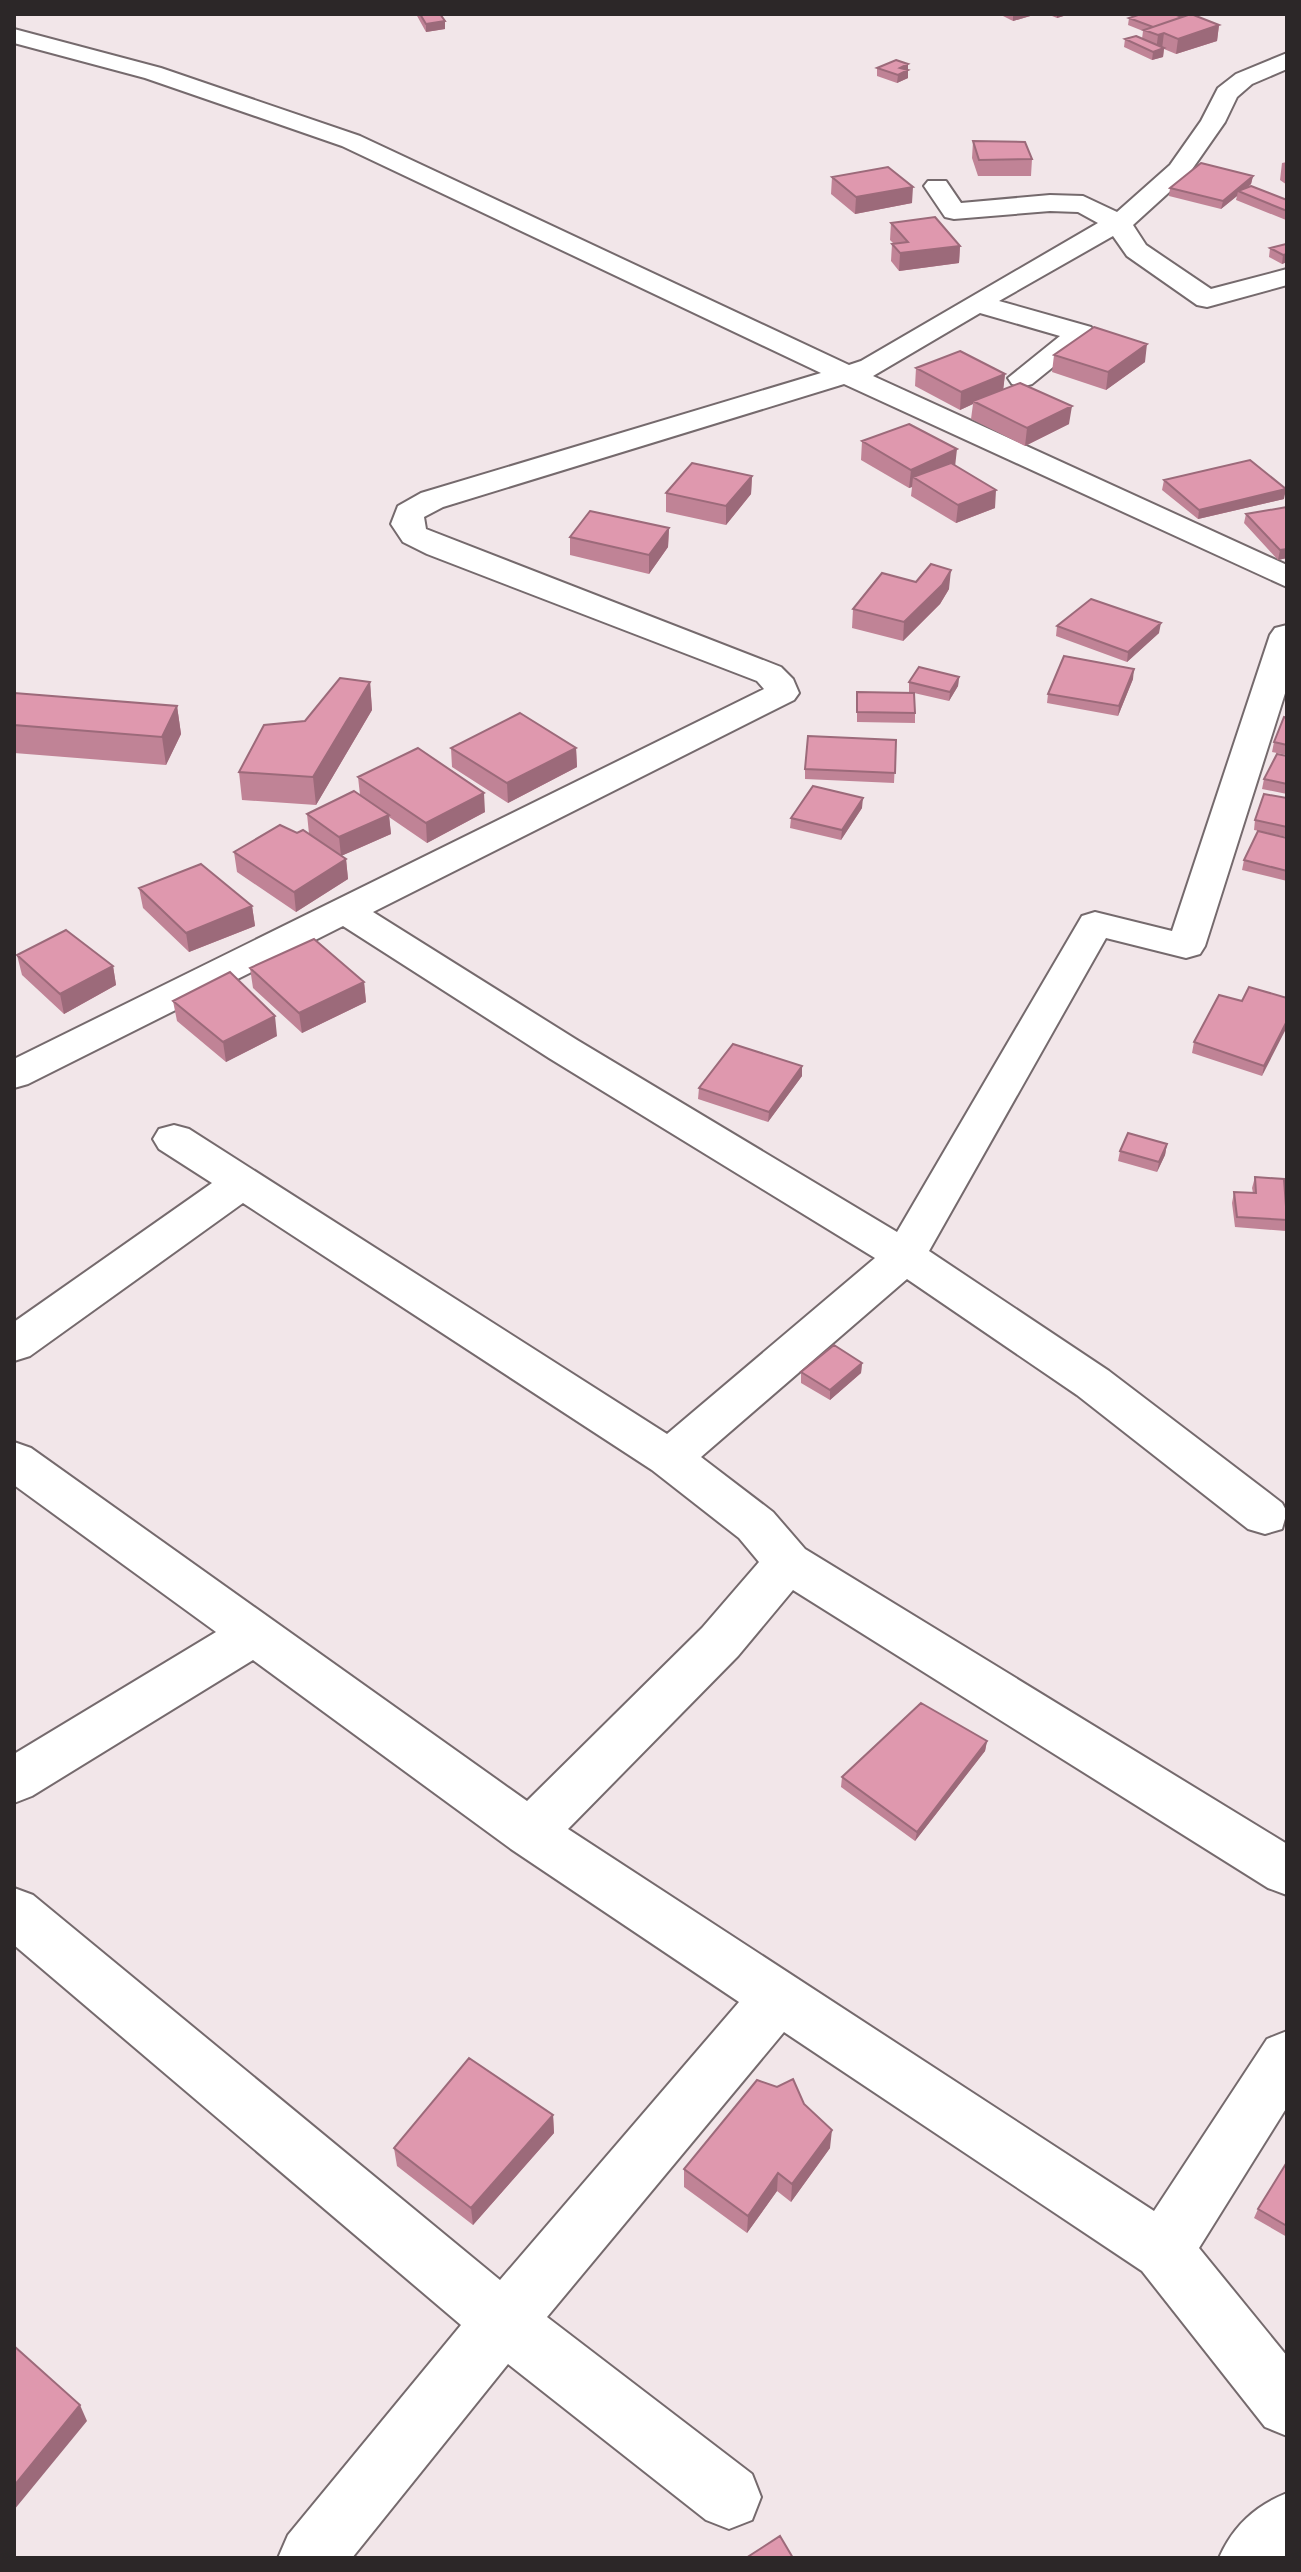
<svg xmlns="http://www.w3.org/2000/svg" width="1301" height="2572" font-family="'Open Sans',sans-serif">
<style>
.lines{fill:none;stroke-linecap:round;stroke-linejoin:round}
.street-casing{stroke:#756a6d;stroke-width:4}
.street{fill:#fff;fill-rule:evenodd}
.wall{fill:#c08396}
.shaded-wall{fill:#9c6a7a}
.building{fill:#df98ae;stroke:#9c6a7a;stroke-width:2}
</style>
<rect width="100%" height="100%" fill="#f2e6e9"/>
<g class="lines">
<!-- street casing -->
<g class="street-casing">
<path id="street" d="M14 29 161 68 360 136 849 365 861 361 1098 223 1078 212 1050 211 954 219 945 217 924 186 928 181H946L961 203 1050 195 1083 196 1117 212 1170 165 1201 121 1218 88 1236 74 1287 53V69L1252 84 1237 97 1225 122 1188 175 1133 225 1146 245 1211 289 1287 269V285L1207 307 1197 305 1127 256 1113 236 999 301 1091 327 1095 333 1032 384 1022 387 1012 384 1008 378 1060 336 980 313 873 376 1287 565V587L844 384 443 507 424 517 426 529 781 667 793 679 799 693 794 700 373 912 577 1040 897 1232 1082 916 1095 912 1172 931 1270 635 1275 628 1287 625V687L1205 946 1200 954 1186 958 1106 938 929 1251 1109 1371 1282 1503 1287 1512 1282 1529 1265 1534 1248 1529 1077 1395 907 1279 701 1457 773 1512 805 1549 1287 1844V1895L1268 1888 793 1590 738 1656 568 1829 1154 2211 1267 2039 1287 2031V2107L1199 2248 1287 2356V2436L1265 2427 1142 2271 784 2032 547 2317 752 2474 761 2497 752 2520 729 2529 706 2520 508 2364 352 2558H278L288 2535 461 2325 14 1945V1888L33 1895 500 2280 739 2002 511 1849 253 1660 32 1796 14 1803V1754L216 1632 14 1485V1442L31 1448 527 1801 702 1628 759 1562 739 1538 652 1470 243 1203 30 1356 14 1361V1322L212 1183 159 1149 153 1139 159 1129 174 1125 189 1129 667 1434 875 1258 549 1058 343 926 28 1084 14 1088V1059L764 689 757 681 427 554 403 542 391 524 398 506 421 493 821 373 342 146 145 78 14 43Z
M1287 2493V2558H1219C1233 2526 1255 2506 1287 2493Z"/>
</g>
<!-- street -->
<use href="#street" class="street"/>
</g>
<!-- wall -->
<path class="wall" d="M416 14H440L445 21V29L426 32Z
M999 14H1037L1013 21Z
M1047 14H1070L1057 18Z
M1182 17 1219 25 1217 41 1176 54 1164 49 1163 57 1152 60 1124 47 1125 39H1142L1143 31 1128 25 1129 18Z
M877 68 908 70V78L897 83 877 76Z
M973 141 1032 159 1031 176H978L972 158Z
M1287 162V185L1280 180 1282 163Z
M1253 176 1251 184 1248 187 1287 200V219L1286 220 1236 200 1237 196 1221 209 1169 196 1170 188Z
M832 177 912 203 855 214 831 194Z
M891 223 960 246 959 263 899 271 891 261 892 244H894L890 240Z
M1287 244V262L1282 264 1269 257 1270 248Z
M1054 355 1145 362 1106 390 1052 372Z
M916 368 1005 374 1003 389 1069 424 1025 446 971 419 973 404 960 410 915 386Z
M862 441 955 466 995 508 956 523 911 496 912 487 909 488 861 460Z
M752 476 751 494 726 525 666 512V493Z
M1164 480 1284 499 1198 519 1162 490Z
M1287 507V558L1278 560 1244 523 1246 514Z
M669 528 668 547 649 574 570 555V537Z
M949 589 940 604 903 641 852 628 853 609Z
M1057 626 1159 633 1127 662 1056 636Z
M959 677 958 686 949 701 914 693 915 713V723L857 722V692H909V682Z
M1133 679 1118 716 1047 703 1048 694Z
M370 682 372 710 316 805 242 800 239 772 305 721Z
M14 693 177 706 181 734 166 765 14 753Z
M1287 718V755L1272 752 1274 742Z
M896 740 894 783 805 779V769Z
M451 748H576L577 767 508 803 452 767Z
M1287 756V794L1262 789 1264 779Z
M358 777 485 812 427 843 389 817 391 834 341 856 346 859 348 879 296 912 237 872 234 852 297 833 309 834 307 814 360 795Z
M1287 798V837L1254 830 1255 820Z
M862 808 841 840 790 828 791 818Z
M1287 838V881L1242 870 1244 860Z
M139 888 252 906 255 926 189 952 143 908Z
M17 955 113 966 116 985 64 1014 22 975Z
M250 968 364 982 366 1002 302 1033 253 988Z
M1287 998 1262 1076 1192 1053 1194 1042 1242 1001Z
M173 1001 277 1036 226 1062 177 1021Z
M802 1066V1076L768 1122 698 1099 699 1088Z
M1167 1144 1165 1155 1157 1172 1118 1161 1120 1151Z
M1255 1177 1287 1208 1286 1231 1235 1227 1232 1203 1234 1192 1253 1193 1252 1188Z
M862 1363 861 1373 830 1400 801 1383V1372Z
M987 1741 985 1751 915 1841 841 1787 842 1777Z
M804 2104 830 2148 791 2202 777 2191 747 2233 684 2187V2169Z
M553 2115 554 2133 473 2225 397 2166 394 2148Z
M1287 2162V2237L1254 2218 1258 2209Z"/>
<!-- shaded-wall -->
<path class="shaded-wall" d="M1013 14H1037L1013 21Z
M1057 14H1070L1057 18Z
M445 21V29L426 32V24Z
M1219 25 1217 41 1176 54 1178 39Z
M1164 33 1162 49 1164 48 1163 57 1152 60 1153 52 1156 51 1158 35Z
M908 64V78L897 83 898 75 900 68Z
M1253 176 1251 184 1241 193 1238 191 1237 196 1221 209 1223 201Z
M913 187 912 203 855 214 856 197Z
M960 246 959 263 899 271 900 253Z
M1287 254V262L1282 264 1283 255Z
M1147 344 1145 362 1106 390 1108 372Z
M1005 374 1003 392 973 401V404L960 410 961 392Z
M1072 406 1069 424 1025 446 1027 428Z
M957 449 955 467 913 477 912 487 909 488 911 470Z
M752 476 751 494 726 525V506Z
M1286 489 1284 499 1198 519 1199 510Z
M996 490 995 508 956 523 958 505Z
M669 528 668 547 649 574V555Z
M1287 549V558L1278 560 1280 550Z
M951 570 949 589 940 604 903 641 904 622Z
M1161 623 1159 633 1127 662 1128 652Z
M1134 669 1133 679 1118 716 1119 706Z
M959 677 958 686 949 701 950 692Z
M370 682 372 710 316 805 313 777Z
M177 706 181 734 166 765 162 737Z
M576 748 577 767 508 803 507 783Z
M484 793 485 812 427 843 426 823Z
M863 798 862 808 841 840 842 830Z
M389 815 391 834 341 856 339 837Z
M346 859 348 879 296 912 294 892Z
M252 906 255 926 189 952 186 933Z
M113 966 116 985 64 1014 60 994Z
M364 982 366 1002 302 1033 299 1013Z
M275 1016 277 1036 226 1062 223 1042Z
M1287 1021V1027L1262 1076 1264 1066Z
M802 1066V1076L768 1122 769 1112Z
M1167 1144 1165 1155 1157 1172 1159 1162Z
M862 1363 861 1373 830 1400V1390Z
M987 1741 985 1751 915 1841 917 1832Z
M553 2115 554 2133 473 2225 471 2208Z
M832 2130 830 2148 791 2202 792 2184Z
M778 2173 777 2191 747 2233 748 2216Z
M80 2405 87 2421 14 2510V2486Z"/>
<!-- building -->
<path class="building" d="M420 14H440L445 21 426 24Z
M1141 14H1174L1182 17 1153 27 1129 18Z
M1191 14 1219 25 1178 39 1164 33 1158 35 1144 30Z
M1136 36 1164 48 1153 52 1125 39Z
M896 60 908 64 900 68 908 70 898 75 877 68Z
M973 141 1025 142 1032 159 979 160Z
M1201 163 1253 176 1223 201 1170 188Z
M888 167 913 187 856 197 832 177Z
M1251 186 1287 200V211L1238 191Z
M935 217 960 246 900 253 892 244 908 242 891 223Z
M1286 244H1287V254L1283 255 1270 248Z
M1094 327 1147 344 1108 372 1054 355Z
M960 351 1005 374 961 392 916 368Z
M1020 383 1072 406 1027 428 973 401Z
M909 424 957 449 911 470 862 441Z
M1250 460 1286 489 1199 510 1164 480Z
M692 463 752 476 726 506 666 493Z
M951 463 996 490 958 505 913 477Z
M1287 507V549L1280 550 1246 514Z
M590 511 669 528 649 555 570 537Z
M931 564 951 570 942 585 904 622 853 609 882 573 916 582Z
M1091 599 1161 623 1128 652 1057 626Z
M1064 656 1134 669 1119 706 1048 694Z
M919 667 959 677 950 692 909 682Z
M340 678 370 682 313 777 239 772 264 725 305 721Z
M857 692 914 693 915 713 857 712Z
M14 693 177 706 162 737 14 725Z
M520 713 576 748 507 783 451 748Z
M1284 717 1287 718V745L1274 742Z
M808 736 896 740 895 773 805 769Z
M418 748 484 793 426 823 358 777Z
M1277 754 1287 756V784L1264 779Z
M813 786 863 798 842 830 791 818Z
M354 791 389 815 339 837 307 814Z
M1264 794 1287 798V827L1255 820Z
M280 825 297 833 303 830 346 859 294 892 234 852Z
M1258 831 1287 838V871L1244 860Z
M201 864 252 906 186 933 139 888Z
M66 930 113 966 60 994 17 955Z
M314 939 364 982 299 1013 250 968Z
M230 972 275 1016 223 1042 173 1001Z
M1249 987 1287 998V1021L1264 1066 1194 1042 1219 995 1242 1001Z
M733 1044 802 1066 769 1112 699 1088Z
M1128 1133 1167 1144 1159 1162 1120 1151Z
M1255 1177 1284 1179 1287 1220 1237 1217 1234 1192 1256 1193Z
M834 1345 862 1363 830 1390 801 1372Z
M921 1703 987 1741 917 1832 842 1777Z
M469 2058 553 2115 471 2208 394 2148Z
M793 2079 804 2104 832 2130 792 2184 778 2173 748 2216 684 2169 757 2080 777 2087Z
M1287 2162V2226L1258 2209Z
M14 2346 80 2405 14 2486Z
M780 2536 793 2558H746Z"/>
<!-- border -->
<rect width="1301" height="2572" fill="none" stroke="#2c2728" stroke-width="32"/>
</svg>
